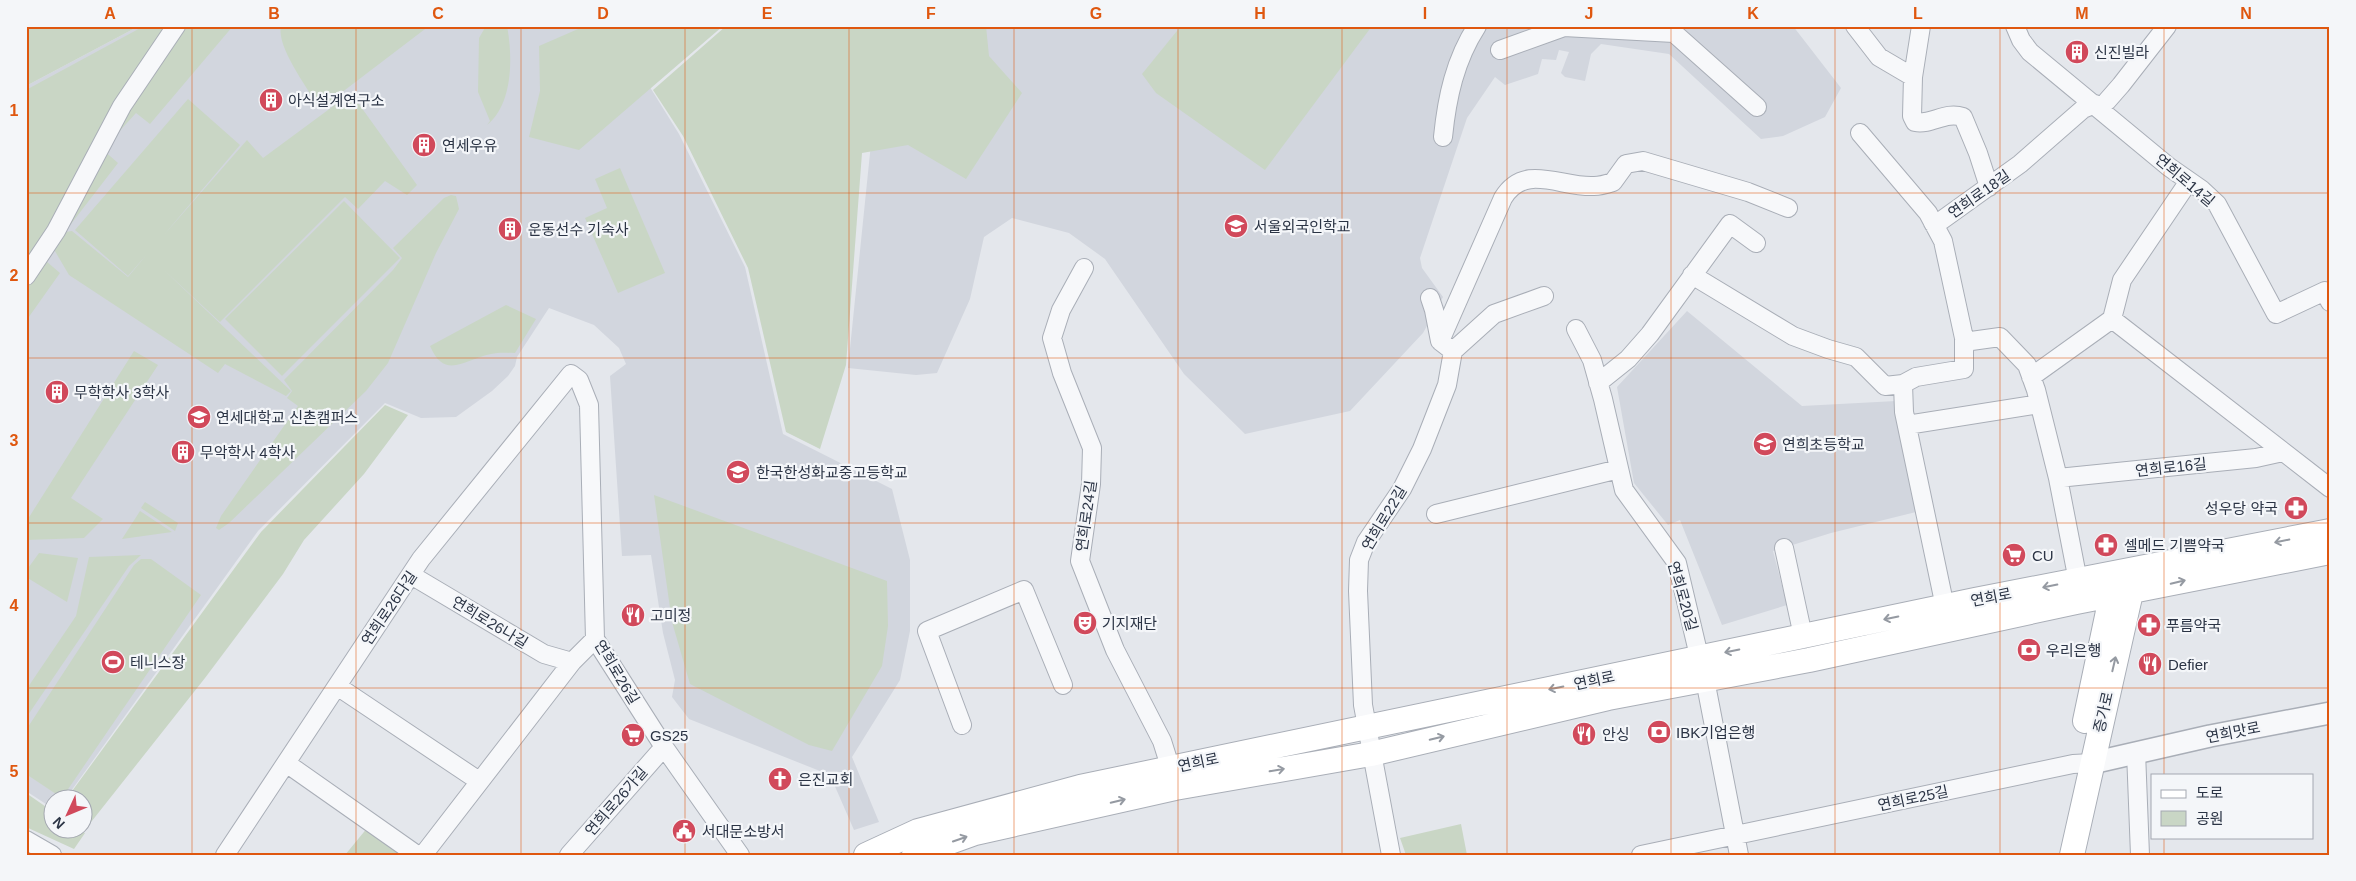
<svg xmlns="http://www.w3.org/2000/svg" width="2356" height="881" font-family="Arial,'Noto Sans KR',sans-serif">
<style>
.built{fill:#d2d6de}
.green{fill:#c9d6c5}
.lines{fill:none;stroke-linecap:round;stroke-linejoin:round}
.minor-casing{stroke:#a9aeb7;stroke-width:20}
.tertiary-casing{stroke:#a9aeb7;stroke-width:24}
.secondary-casing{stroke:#a9aeb7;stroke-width:26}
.minor{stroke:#f7f8fa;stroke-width:18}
.tertiary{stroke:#f7f8fa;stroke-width:21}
.secondary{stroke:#fff;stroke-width:24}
.oneway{stroke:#959aa2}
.grid{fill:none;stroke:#df570f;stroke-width:1;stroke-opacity:0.55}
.labels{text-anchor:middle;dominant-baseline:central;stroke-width:4.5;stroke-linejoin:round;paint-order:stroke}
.poi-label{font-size:15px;fill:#2b3445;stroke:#f4f6f9;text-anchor:start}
.street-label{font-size:15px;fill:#2b3445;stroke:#f4f6f9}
.neatline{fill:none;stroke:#df570f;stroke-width:2}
.grid-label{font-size:16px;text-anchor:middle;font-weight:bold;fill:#df570f}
</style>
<rect width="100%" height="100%" fill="#e4e7ec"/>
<!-- built -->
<path class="built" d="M139 26H700L648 84 679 134 745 267 783 434 892 489 910 560V631L900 680 852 757 879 822 854 830 830 775 689 719 672 697 675 680 663 633 651 555 622 556 610 376 626 364 619 348 594 325 549 308 517 357 515 366 508 376 492 391 456 417 421 418 385 403 258 531 66 798H52V808L26 791V86Z
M848 26H1793L1841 88 1825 117 1783 136 1761 139 1669 54 1601 44 1591 54 1585 81 1565 77 1561 73 1569 52 1559 50 1556 60 1542 59 1538 74 1505 85 1495 77 1467 118 1420 258 1422 268 1443 297 1423 333 1350 411 1245 434 1184 374 1105 259 1069 233 1012 218 984 237 970 299 937 373 916 375 848 368 881 46Z
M1687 311 1802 406 1896 401 1916 512 1831 533 1773 551 1787 605 1722 625 1680 520 1668 525 1634 483 1617 387Z"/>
<!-- green -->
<path class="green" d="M26 26H139L26 86Z
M144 26H161L167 32 26 270V90Z
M180 26H233L150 124 136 113 106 146Z
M281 26H429L320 109C309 90 276 47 281 26Z
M486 26H507C513 57 513 104 487 125L490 121 478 92 479 38Z
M585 26H723L579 150 529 137 540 91 539 46Z
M726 26H986L989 56 1022 93 966 179 908 145 862 153 846 365 820 449 786 432 748 268 683 136 653 90Z
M1181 26H1372L1265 170 1156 93 1142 74Z
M351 93 417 185 407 195 385 181 358 209 345 197 220 322 164 270 291 391 286 396 225 364 218 373 69 275 52 246 58 233 72 231 128 277 147 254 128 276 75 230 188 99 240 145 163 236 247 140 263 158Z
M102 149 118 163 71 224 60 227Z
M620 168 665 273 618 293 585 218 607 208 595 179Z
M451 195 456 196 459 209 436 253 388 363 366 391 229 523 219 530 216 528 221 516 298 406 287 398 292 391 284 380 393 270 402 258 393 248 444 198Z
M344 201 400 258 282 376 225 319Z
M46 261 60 273 26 321V289Z
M506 305 536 319 515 353C508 353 499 352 491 354 465 359 445 381 430 346Z
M134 351 158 365 71 498 103 519 84 538 26 540V522Z
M385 405 408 415 364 474 304 540 283 574 205 678 84 831 80 829 82 828V798H67L261 532Z
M654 495 887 581 888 626 882 666 832 751 809 745 690 684 672 622Z
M145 502 178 523 175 531 141 508Z
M140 511 172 532 122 539Z
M39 553 78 558 67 602 26 577V571Z
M141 555 129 566 26 718V690L76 616 89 557Z
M141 559H151L201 595 62 798 26 774V730L134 565Z
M26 793 52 811V828L78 829 85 833 74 849 26 827Z
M1461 824 1467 855H1406L1400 838Z
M368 827 405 855H345Z"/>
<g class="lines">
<!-- minor casing -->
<g class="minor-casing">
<path id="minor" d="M1855 26 1879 57 1913 77
M1921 26 1913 77 1912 116 1915 122C1932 125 1945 111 1963 117L1978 153 1989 187
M2015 26 2021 40 2030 52 2169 167 2202 190 2217 204 2276 314 2325 291 2330 302
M1500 50 1564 27 1674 33 1757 107
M2107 101 2121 85 2167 26
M1860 133 1928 213 1943 241 1964 338V369L1916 377 1903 384 1904 412 1945 607
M1443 137C1447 97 1455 60 1477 26
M1933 223 1942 220 2020 164 2083 109 2095 104
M1084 268 1061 310 1052 338 1062 373 1092 448 1091 484 1080 561 1115 650 1162 741 1174 779
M1692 275 1793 336 1828 349 1856 357 1885 386 1903 384
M26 276 56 231 122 106 176 26
M2112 319 2330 488
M1576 329 1592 360 1603 399 1624 490 1677 563 1707 690 1739 855
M1440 341 1503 198C1525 162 1561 188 1594 186 1600 186 1607 184 1613 182L1626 164 1643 161 1748 192 1788 208
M1964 342 2000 337 2027 365 2036 390 2058 478 2078 581 2077 591
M1453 351 1494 314 1544 296
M2031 377 2112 319 2122 280 2189 181
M1598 383 1628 359 1650 334 1730 224 1756 243
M1907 425 2039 404
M2058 478 2256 458 2283 452
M1436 514 1619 469
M1784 548 1803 636
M411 575 544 654 572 662
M337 686 479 781
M962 725 927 631 1024 590 1063 685
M2136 752 2140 855
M286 763 417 855
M26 840 52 855
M225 855 421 559 571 374 579 380 589 405 595 639 664 747 740 855
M423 855 572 662 595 639
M569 855 664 747
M1391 855 1363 705 1358 591 1359 560 1366 542 1402 489 1422 449 1447 385 1453 351 1440 341 1434 310 1430 298
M1641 855 2073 764 2092 763"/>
</g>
<!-- tertiary casing -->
<g class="tertiary-casing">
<path id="tertiary" d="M2092 763 2210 736 2330 713"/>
</g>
<!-- secondary casing -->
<g class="secondary-casing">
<path id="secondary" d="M2085 721 2114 583
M866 855 918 831 1080 787 1975 600 2330 531
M914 855 975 833 1175 788 1371 754 1608 698 1809 660 2076 602 2330 552
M2072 855 2134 579"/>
</g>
<!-- minor -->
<use href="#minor" class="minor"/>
<!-- tertiary -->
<use href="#tertiary" class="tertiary"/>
<!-- secondary -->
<use href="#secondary" class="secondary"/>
</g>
<!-- one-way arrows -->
<defs><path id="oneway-shaft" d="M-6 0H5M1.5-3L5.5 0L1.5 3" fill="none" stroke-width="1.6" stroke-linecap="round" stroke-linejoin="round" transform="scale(1.25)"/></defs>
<g class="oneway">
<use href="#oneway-shaft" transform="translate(2282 541) rotate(169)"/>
<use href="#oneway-shaft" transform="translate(2178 582) rotate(-13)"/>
<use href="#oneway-shaft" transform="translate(2050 586) rotate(169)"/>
<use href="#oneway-shaft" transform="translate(1891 618) rotate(168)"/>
<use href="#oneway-shaft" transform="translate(1732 651) rotate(168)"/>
<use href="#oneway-shaft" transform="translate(2114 664) rotate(-77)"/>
<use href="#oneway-shaft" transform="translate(1556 688) rotate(168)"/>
<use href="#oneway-shaft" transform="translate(1437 738) rotate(-13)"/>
<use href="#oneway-shaft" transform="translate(1277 770) rotate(-10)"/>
<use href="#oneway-shaft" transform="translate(1118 801) rotate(-13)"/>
<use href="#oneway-shaft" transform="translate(960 839) rotate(-19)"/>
</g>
<!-- grid -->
<path class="grid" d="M192 26V855M356 26V855M521 26V855M685 26V855M849 26V855M1014 26V855M1178 26V855M1342 26V855M1507 26V855M1671 26V855M1835 26V855M2000 26V855M2164 26V775M26 193H2330M26 358H2330M26 523H2330M26 688H2330M2164 837V855"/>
<!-- icons -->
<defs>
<g id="building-disc" transform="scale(1.25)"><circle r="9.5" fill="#d1495b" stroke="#f4f6f9"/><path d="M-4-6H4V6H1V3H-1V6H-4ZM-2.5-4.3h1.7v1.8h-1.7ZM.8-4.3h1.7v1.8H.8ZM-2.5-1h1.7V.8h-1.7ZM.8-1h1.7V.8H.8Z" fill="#fff"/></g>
<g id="school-disc" transform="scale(1.25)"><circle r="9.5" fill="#d1495b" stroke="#f4f6f9"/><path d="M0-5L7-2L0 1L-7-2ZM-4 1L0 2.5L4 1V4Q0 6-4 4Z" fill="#fff"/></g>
<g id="university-disc" transform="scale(1.25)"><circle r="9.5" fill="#d1495b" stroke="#f4f6f9"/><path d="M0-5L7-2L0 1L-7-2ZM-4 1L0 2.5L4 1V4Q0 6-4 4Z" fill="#fff"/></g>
<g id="pharmacy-disc" transform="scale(1.25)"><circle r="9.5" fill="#d1495b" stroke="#f4f6f9"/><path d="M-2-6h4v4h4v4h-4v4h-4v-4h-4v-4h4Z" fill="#fff"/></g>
<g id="supermarket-disc" transform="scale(1.25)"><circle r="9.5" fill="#d1495b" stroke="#f4f6f9"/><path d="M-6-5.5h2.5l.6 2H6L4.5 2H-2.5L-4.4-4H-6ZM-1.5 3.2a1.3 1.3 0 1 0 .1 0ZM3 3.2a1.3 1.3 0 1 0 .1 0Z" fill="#fff"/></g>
<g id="restaurant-disc" transform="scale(1.25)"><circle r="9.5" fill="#d1495b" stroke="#f4f6f9"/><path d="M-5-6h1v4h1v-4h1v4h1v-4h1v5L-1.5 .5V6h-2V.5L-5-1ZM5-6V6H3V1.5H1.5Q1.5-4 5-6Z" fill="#fff"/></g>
<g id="theatre-disc" transform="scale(1.25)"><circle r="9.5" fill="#d1495b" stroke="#f4f6f9"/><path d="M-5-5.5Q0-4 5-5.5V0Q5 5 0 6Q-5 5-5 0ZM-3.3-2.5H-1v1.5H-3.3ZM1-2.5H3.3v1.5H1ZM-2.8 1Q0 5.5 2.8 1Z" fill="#fff"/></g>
<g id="bank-disc" transform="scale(1.25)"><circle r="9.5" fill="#d1495b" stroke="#f4f6f9"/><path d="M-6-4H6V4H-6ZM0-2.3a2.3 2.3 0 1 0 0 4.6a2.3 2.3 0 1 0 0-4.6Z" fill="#fff"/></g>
<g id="stadium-disc" transform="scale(1.25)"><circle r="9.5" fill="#d1495b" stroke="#f4f6f9"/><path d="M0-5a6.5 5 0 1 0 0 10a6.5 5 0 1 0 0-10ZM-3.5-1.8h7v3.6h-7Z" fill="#fff"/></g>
<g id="church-disc" transform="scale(1.25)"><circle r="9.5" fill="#d1495b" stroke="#f4f6f9"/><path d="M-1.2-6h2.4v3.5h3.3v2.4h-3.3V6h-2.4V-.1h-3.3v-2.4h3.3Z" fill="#fff"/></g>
<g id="civic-disc" transform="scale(1.25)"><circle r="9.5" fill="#d1495b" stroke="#f4f6f9"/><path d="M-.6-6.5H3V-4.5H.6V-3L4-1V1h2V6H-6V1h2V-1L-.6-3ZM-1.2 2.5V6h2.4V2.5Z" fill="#fff"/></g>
</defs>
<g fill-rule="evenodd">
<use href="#building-disc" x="2077" y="52"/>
<use href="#building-disc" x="271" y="100"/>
<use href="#building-disc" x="424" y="145"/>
<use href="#school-disc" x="1236" y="226"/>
<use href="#building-disc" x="510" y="229"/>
<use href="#building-disc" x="57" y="392"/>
<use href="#university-disc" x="199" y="417"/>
<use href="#school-disc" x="1765" y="444"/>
<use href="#building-disc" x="183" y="452"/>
<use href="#school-disc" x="738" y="472"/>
<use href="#pharmacy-disc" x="2296" y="508"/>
<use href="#pharmacy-disc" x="2106" y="545"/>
<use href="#supermarket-disc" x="2014" y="555"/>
<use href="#restaurant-disc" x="633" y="615"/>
<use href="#theatre-disc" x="1085" y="623"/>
<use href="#pharmacy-disc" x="2149" y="625"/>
<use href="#bank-disc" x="2029" y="650"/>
<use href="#stadium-disc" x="113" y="662"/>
<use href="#restaurant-disc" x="2150" y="664"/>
<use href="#bank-disc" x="1659" y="732"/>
<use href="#restaurant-disc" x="1584" y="734"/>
<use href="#supermarket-disc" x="633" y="735"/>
<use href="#church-disc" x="780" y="779"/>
<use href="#civic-disc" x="684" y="831"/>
</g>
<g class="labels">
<!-- poi labels -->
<g class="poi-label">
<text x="2094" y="52">신진빌라</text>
<text x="288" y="100">아식설계연구소</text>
<text x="442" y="145">연세우유</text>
<text x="1254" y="226">서울외국인학교</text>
<text x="528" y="229">운동선수 기숙사</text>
<text x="74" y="392">무학학사 3학사</text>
<text x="216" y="417">연세대학교 신촌캠퍼스</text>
<text x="1782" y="444">연희초등학교</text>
<text x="200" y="452">무악학사 4학사</text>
<text x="756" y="472">한국한성화교중고등학교</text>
<text x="2278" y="508" text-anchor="end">성우당 약국</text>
<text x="2124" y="545">셀메드 기쁨약국</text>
<text x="2032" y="555">CU</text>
<text x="650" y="615">고미정</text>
<text x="1102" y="623">기지재단</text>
<text x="2166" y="625">푸름약국</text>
<text x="2046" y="650">우리은행</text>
<text x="130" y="662">테니스장</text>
<text x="2168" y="664">Defier</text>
<text x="1676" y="732">IBK기업은행</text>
<text x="1602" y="734">안싱</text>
<text x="650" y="735">GS25</text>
<text x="798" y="779">은진교회</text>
<text x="702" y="831">서대문소방서</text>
</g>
<!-- street labels -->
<g class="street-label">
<text transform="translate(2185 180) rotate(40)">연희로14길</text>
<text transform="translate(1979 194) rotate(-35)">연희로18길</text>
<text transform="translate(2171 467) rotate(-6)">연희로16길</text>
<text transform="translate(1086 516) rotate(-82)">연희로24길</text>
<text transform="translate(1384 518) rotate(-59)">연희로22길</text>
<text transform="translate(1683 596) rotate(74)">연희로20길</text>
<text transform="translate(1991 597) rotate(-11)">연희로</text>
<text transform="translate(389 608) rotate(-56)">연희로26다길</text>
<text transform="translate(490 622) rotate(31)">연희로26나길</text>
<text transform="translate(617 672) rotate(59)">연희로26길</text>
<text transform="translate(1594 680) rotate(-12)">연희로</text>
<text transform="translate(2103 712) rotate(-77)">증가로</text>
<text transform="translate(2233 732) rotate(-11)">연희맛로</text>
<text transform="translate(1198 762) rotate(-12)">연희로</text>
<text transform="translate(1913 798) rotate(-12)">연희로25길</text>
<text transform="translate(616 801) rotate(-49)">연희로26가길</text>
</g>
</g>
<!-- border -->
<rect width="2356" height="881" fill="none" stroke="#f4f6f9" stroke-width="55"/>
<!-- legend -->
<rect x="2151" y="774" width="162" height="65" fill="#f4f6f9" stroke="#a4a8b1"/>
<rect x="2161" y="790" width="25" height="8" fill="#ffffff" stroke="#a4a8b1"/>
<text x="2196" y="798" font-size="15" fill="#2b3445">도로</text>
<rect x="2161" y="811" width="25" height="15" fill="#c9d6c5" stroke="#a4a8b1"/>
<text x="2196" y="824" font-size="15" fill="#2b3445">공원</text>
<!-- north arrow -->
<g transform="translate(68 814) rotate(226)"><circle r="24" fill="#f4f6f9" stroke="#a4a8b1"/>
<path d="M0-4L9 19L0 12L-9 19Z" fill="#d1495b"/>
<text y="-8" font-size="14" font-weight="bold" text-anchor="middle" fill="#2b3445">N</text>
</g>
<rect x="28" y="28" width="2300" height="826" class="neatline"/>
<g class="grid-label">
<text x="110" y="19">A</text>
<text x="274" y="19">B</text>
<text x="438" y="19">C</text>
<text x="603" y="19">D</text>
<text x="767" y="19">E</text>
<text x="931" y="19">F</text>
<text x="1096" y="19">G</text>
<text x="1260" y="19">H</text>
<text x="1425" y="19">I</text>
<text x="1589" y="19">J</text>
<text x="1753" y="19">K</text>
<text x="1918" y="19">L</text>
<text x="2082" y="19">M</text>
<text x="2246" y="19">N</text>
<text x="14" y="116">1</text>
<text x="14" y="281">2</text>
<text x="14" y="446">3</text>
<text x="14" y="611">4</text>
<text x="14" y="777">5</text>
</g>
</svg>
